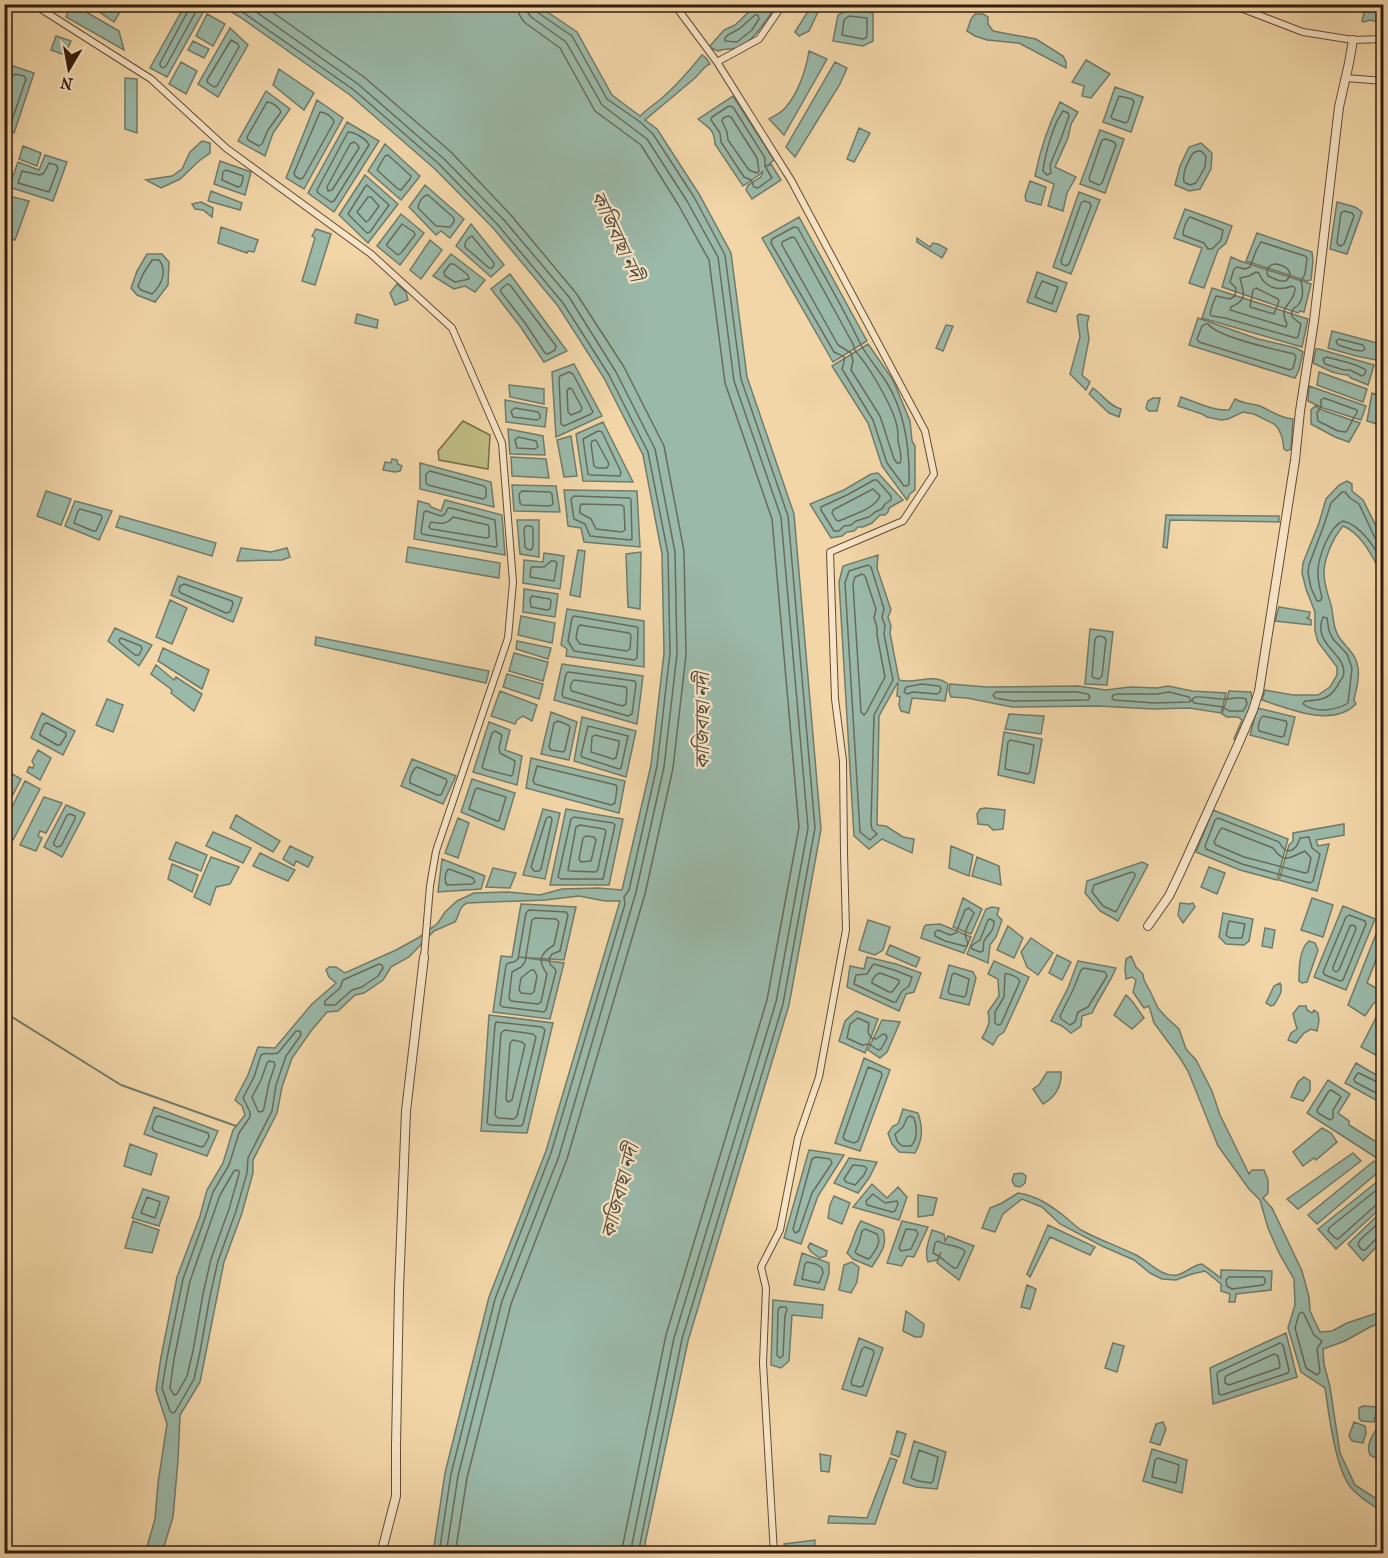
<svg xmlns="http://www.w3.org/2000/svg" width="1388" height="1558" font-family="'IM FELL French Canon','Noto Serif Bengali',serif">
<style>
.green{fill:#bfbc84;stroke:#7a6c48;stroke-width:1.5}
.water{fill:#9bb9a9;stroke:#727b6a;stroke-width:1.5}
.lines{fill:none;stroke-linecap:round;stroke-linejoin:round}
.shore{stroke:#686b5a;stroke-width:1.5}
.stream{stroke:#727b6a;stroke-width:2}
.minor-casing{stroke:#644b33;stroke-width:8}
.tertiary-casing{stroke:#644b33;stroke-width:10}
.minor{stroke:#f7e4c6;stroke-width:6}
.tertiary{stroke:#f7e4c6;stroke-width:8}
.labels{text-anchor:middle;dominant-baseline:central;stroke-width:4.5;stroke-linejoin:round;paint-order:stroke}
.water-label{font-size:20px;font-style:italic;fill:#544c3b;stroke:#f7e4c6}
</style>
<rect width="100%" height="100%" fill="#f2d6a8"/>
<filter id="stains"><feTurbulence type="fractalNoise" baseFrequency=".00333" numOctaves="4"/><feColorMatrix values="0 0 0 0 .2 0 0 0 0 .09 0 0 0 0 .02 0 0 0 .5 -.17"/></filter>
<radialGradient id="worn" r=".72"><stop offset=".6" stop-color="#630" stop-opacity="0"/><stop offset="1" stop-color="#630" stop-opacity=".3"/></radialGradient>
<!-- green -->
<path class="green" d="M463 421 490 435 488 469 439 460 438 451Z"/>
<!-- water -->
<path class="water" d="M1366 4 1383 5 1381 19 1378 22 1370 20 1364 22 1362 21Z
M70 5H74L119 31 124 50 66 17Z
M89 5H124L114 22Z
M185 5H202L206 7 167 77 150 68Z
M219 5H537L577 32 612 95 640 116C647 109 655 104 662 98 677 85 690 70 702 55L706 58 710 64 706 66 695 78 645 120 657 129 699 194 731 253 747 377 794 514 821 829 789 1005 688 1341 643 1553H433L445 1473 489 1297 546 1151 620 901H605L579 896 545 900 467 903C458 907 460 915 455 922L434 931 409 957 391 967 383 980 364 993 355 995 338 1011 327 1012 311 1031 292 1058 282 1087 277 1113 253 1160V1173L242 1213 224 1262 200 1382 180 1415 178 1460 173 1517 162 1553 145 1554 155 1519 158 1483 167 1424 156 1390 161 1357 177 1277 200 1216 207 1190 223 1163 233 1130 245 1115 242 1106 235 1100 248 1075 258 1047 275 1048 312 1004 336 983 329 977 326 970 329 967H336L345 973 396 950 418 938 438 923 445 912 457 901 474 893 508 892 540 895 562 889 598 888 622 890 651 765 664 653 662 554 643 455 604 378 558 306 494 229 435 169 350 95 240 17Z
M756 5H777C769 16 752 44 737 48 730 50 726 48 718 51L709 47 724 30 735 25Z
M812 5H824L819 10 809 31 799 36 795 32Z
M849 9 873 13V41L863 46 833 41 838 15Z
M207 14 225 24 213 46 196 36Z
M975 14H983L988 17V24L993 31 1036 39 1063 56 1066 62V68L1019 43 987 40 975 36 967 31 971 19Z
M230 28 248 45 218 97 198 84Z
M56 36 71 41 65 55 51 50Z
M193 41 209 49 204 58 188 50Z
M809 51 827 59 784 135 769 119C774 116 781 113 785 108 798 94 806 70 809 51Z
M1086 60 1110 74 1091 98 1082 96 1084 86 1072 82Z
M181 62 197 71 186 94 169 84Z
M835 62 847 68 840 84 795 157 786 147Z
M10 65 34 73 14 133 5 130V82Z
M279 69 314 93 304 110 273 85Z
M125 78 137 79V133L125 129Z
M1115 87 1143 97 1131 132 1103 122Z
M266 91 290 109 273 133 265 156 238 141Z
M733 96 774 160 765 167 771 164 781 180 752 199 746 190 748 185 761 177 763 171 759 175 743 186 715 144C714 128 708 128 698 119Z
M317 100 343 118 304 189 286 178Z
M1060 102 1078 112 1071 124 1068 138 1055 167 1076 177 1067 193 1063 211 1048 206 1054 184 1035 176C1040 150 1048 126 1060 102Z
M347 122 379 141 334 212 308 193Z
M859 128 870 133 854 162 847 159Z
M1100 130 1124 139 1105 193 1080 184Z
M202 141 210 143V153L199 161 180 179 161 188 146 180 172 176 182 169 190 152Z
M1201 143 1212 153 1211 169 1200 189 1189 191 1175 185 1180 166 1189 147Z
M385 144 420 176 401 200 368 171Z
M23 146 41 153 37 166 19 159Z
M45 155 67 162 53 201 9 187 18 162 39 170Z
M220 161 251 172 245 195 214 184Z
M365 175 398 204 368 243 339 215Z
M1030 181 1046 187 1041 205 1026 201 1025 196Z
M425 185 464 219 450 238 441 231 436 235 409 207Z
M211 191 242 203 240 210 208 201Z
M1079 192 1100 200 1071 274 1053 267Z
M5 195 29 201 15 240 5 237Z
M201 202 213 208 212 217 203 210 195 209 192 204Z
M1337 202 1355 207 1362 212 1347 254 1330 249Z
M1185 209 1232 226 1226 243 1218 250 1204 288 1189 283 1202 248 1174 238Z
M401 214 424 233 400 265 377 246Z
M799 217 867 341 833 362 762 238Z
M471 224 504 265 491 277 456 246Z
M221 227 258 240 254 252 248 251 247 253 218 243Z
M316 229 331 234 315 285 302 281 315 238 312 236Z
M1257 233 1312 252 1313 261 1311 280 1307 281 1246 261Z
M917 238 930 247 933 243 938 244 947 249 942 258 917 242Z
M430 240 442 250 421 279 410 270Z
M147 254H162L169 262 168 285 155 302 137 295 131 288 137 271Z
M451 254 485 280 475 292 465 286 454 289 433 276Z
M1231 257 1240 261 1311 284 1304 312 1300 311 1298 313 1222 287Z
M1037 272 1067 283 1056 312 1027 302Z
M510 274 567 351 544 362 520 326 491 289Z
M397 284 406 292 408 300 395 305 390 293Z
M1212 288 1308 319 1302 347 1202 318Z
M357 314 378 320 377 328 355 323Z
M1079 314 1089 316 1087 324 1089 339 1082 375 1090 382 1086 390 1070 374 1080 337 1077 316Z
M1198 318 1258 339 1296 348 1303 352 1299 370 1295 378 1189 345Z
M946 325 953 326 943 351 936 348Z
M1332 331 1381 344 1376 360 1356 356 1328 348Z
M868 344 893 380 910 421 912 441 915 446V490L910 494 907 500 882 466 868 423 832 366Z
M1316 349H1319L1374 365 1368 385 1351 378 1348 375C1334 375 1325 368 1313 363Z
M574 364 602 416 556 437 552 372Z
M1319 372 1367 389 1363 402 1317 385Z
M509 385 544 389V404L510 397Z
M1309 386 1366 406 1361 420 1323 408 1308 401Z
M1093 388C1103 395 1109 406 1121 409L1119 417 1109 413 1089 394Z
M1372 393 1383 397V406L1377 424 1367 421Z
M1181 397C1196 402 1213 411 1229 410L1235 399C1243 404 1252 403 1260 406 1271 411 1280 418 1293 419L1291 449 1287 451 1284 449 1282 437 1278 428 1274 424 1254 414 1243 412 1228 419 1221 420 1207 417 1202 414 1178 406Z
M1153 398H1160L1157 411H1149L1146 408 1148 401Z
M505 400 547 408 545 427 506 422Z
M1315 406 1322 410 1360 423 1349 442 1335 437 1311 424V410Z
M603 422 633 482 583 481 576 434Z
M508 429 543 436 545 455 510 454Z
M571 436 577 476 564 477 557 440Z
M511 457 546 459 549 478 512 476Z
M392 459 397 460 398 464 402 466 400 471 395 472 383 470 385 462 391 463Z
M420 463 491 482 494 507 420 489Z
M878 473 903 500 889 508 888 512 885 515H880L872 523 863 527H858L854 531 847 532 842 536 831 538 810 504 844 490 871 474Z
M1347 481 1352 484V491L1363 500 1383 540V576C1374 560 1362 533 1343 526 1333 538 1324 558 1324 573 1324 585 1328 594 1331 605 1334 616 1332 627 1339 637 1346 648 1356 653 1358 668 1360 678 1356 690 1354 700L1356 704C1332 728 1290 709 1262 700L1265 690 1293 695H1318L1330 687 1337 675V667L1318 642 1315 631V612L1306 589 1302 573 1303 563 1319 523 1326 499 1339 485Z
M512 485 556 486 560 512 514 511Z
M564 490 637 491 640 547 584 542 581 528 568 526Z
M46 491 71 499 61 525 37 516Z
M445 500 502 515 505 555 414 539 418 501 429 504 431 507 441 511Z
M75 501 112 511 99 540 65 526Z
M1166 515 1279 516V522L1170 520 1167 548 1163 547Z
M120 516 216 543 212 556 116 527Z
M517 520H539V557L520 554Z
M408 547 500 563 499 578 406 562Z
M241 548 271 552 287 548 290 557 282 560 237 561Z
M578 550 585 551 580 597 570 595Z
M641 552 640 609 628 607 626 554Z
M544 553 564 556 560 589 523 583 524 560 543 562Z
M878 555 877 568 891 610 888 617 891 626 890 633 899 680C915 685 932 672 948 684L945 701 912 698 909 713 901 711 899 705 900 697 897 696 898 682 879 716 877 825 886 826 903 837 914 839 912 853 882 839 869 849 854 836 839 582 843 566Z
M178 576 242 598 233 622 171 595Z
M524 589 558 594 555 617 523 612Z
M170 600 187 608 172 644 156 637Z
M1279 607 1310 612 1309 617 1307 618 1311 620V625L1275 621Z
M567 609 644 621V667L566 656 567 649 561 645Z
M521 616 555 623 552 643 518 635Z
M115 628 152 645 139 666 108 641Z
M1090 629 1113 632 1107 685 1085 684Z
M316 637 489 671 486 683 315 645Z
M517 641 551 648 548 659 516 649Z
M163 648 209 670 202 689 158 661Z
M514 653 548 662 543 681 509 671Z
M562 664 643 676 637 724 554 700Z
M156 665 174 680 176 677 202 694 194 711 171 693 172 690 151 674Z
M507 674 543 684 539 699 503 687Z
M950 684 987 687 1078 686 1106 690 1130 687 1157 688 1168 686 1192 691 1226 693 1221 713 1189 708 1153 709 1098 706 1012 707 967 698 951 697 949 691Z
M500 691 537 705 532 721 523 716 517 720 515 724 491 716Z
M1229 691 1251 692 1253 705 1238 741 1234 739 1242 720 1238 717H1227L1222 714Z
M107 699 123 705 113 732 96 725Z
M1257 708 1295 717 1288 745 1250 735Z
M551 712 577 722 569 760 541 754Z
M42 713 75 731 63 755 31 738Z
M1009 714 1044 716 1041 734 1005 729Z
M582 717 636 731 626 777 574 761Z
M489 722 510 730 505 750 522 756 517 785 473 772Z
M1004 732 1042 739 1034 783 998 775Z
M38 750 51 758 40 780 27 772 29 767 33 768 34 765 32 761Z
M531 758 625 781 619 813 526 788Z
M412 759 456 776 443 804 401 786Z
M7 771 21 779 5 810V776Z
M472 779 515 793 504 830 461 812Z
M25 781 40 789 13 840 5 831V821Z
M44 797 62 803 46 833 40 831 38 836 42 838 36 851 20 845Z
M66 805 85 813 62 857 44 847Z
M985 808 1005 810 1003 829 993 830 988 825 978 824 977 814 980 809Z
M543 809 560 813 545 879 523 875Z
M566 809 623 819 609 885H550Z
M1213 810 1288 839 1277 880 1240 870 1196 852Z
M236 815 280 841 273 852 230 828Z
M458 818 469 823 458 858 445 853Z
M1344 824V835L1316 840 1318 846 1329 844 1317 891 1279 880 1289 845 1293 841V833Z
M213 832 251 848 243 863 206 846Z
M176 842 207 855 201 871 169 859Z
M290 846 313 857 308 867 296 861 294 866 283 859Z
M951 846 973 855 969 876 949 868Z
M260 853 295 870 288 881 253 866Z
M211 857 239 867 230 884 216 887 210 905 194 897Z
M977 857 999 866 1001 885 972 876Z
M442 859 485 876 481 889 438 892Z
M1142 862 1148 865 1118 921 1100 911 1085 893 1087 881Z
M172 864 198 875 192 892 168 879Z
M1209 867 1225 873 1217 894 1201 887Z
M493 868 516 873 510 888 486 887Z
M963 898 982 909 971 934 953 927Z
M1312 898 1333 905 1323 937 1301 930Z
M1180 903 1189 904 1193 903 1195 907 1183 923 1178 915Z
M521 904 576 907 564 960 518 957 564 963 550 1019 493 1012 501 956 512 957Z
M1343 906 1375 919 1346 990 1314 977Z
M992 907 999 908 997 915 1002 920 996 937 990 945 988 963 967 954 986 909Z
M1223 913 1253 919 1249 941 1244 945 1226 944 1219 937Z
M1382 919H1384L1383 953 1379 952 1367 983 1383 992V996L1373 1004 1365 1016 1348 1005Z
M868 920 890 927 883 950 875 955 859 950Z
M940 924 971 937 964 953 921 938 924 927 926 925Z
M1008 926 1023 938 1014 958 997 950Z
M1265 928 1275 930 1272 948 1262 946Z
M1031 938 1053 953 1038 975 1027 967 1021 952Z
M1309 941 1315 943 1318 950 1307 982 1302 983 1299 981C1299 969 1299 949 1309 941Z
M890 945 920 958 916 967 886 954Z
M1057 955 1071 962 1062 980 1049 973Z
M1131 956 1136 967 1143 974 1144 980 1150 991 1158 1008 1166 1017 1179 1029 1186 1049 1196 1060 1212 1091 1220 1115 1249 1174 1252 1170H1264L1268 1180V1193L1263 1198 1272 1208 1302 1271 1309 1297 1310 1311 1320 1332 1332 1331 1347 1323 1383 1311V1322L1370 1327 1345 1341 1323 1349 1324 1364 1330 1387 1340 1453 1355 1485 1383 1503V1512C1373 1506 1362 1499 1353 1490 1335 1472 1329 1413 1325 1388L1301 1372 1288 1328 1295 1305 1294 1279 1279 1253 1268 1228 1260 1200 1249 1189 1218 1146 1188 1071 1180 1058 1154 1023 1149 1006 1144 1008 1133 992 1136 980 1132 977 1126 979 1125 969 1126 959Z
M867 957 896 964 921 973 914 992 906 994 899 1011 847 987 850 966 864 969Z
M994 961 1029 977 1004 1032 998 1036 993 1045 982 1038C987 1029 991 1023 988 1012L999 996 998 979 988 974Z
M1078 961 1116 968C1109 985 1099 997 1092 1013L1082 1016 1081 1026 1071 1033 1062 1026 1051 1021 1068 988Z
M949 965 973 972 976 978 969 1005 940 998Z
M1280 983C1284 991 1278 998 1274 1005L1271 1006 1266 1003 1274 986Z
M1126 995 1132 1001 1144 1018 1132 1029 1114 1015Z
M1383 1004V1059L1361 1047Z
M1299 1006H1306L1307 1010 1312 1013 1314 1010 1318 1013 1319 1021 1317 1031 1311 1029 1304 1033 1296 1043 1288 1040 1291 1033 1297 1029 1293 1014Z
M856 1011 878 1019 865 1053 839 1041 845 1021Z
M489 1015 553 1023 527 1133 481 1131Z
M882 1020 900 1022 887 1052 880 1058 868 1050Z
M864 1058 890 1070 860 1151 835 1143Z
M1356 1063 1383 1079V1104L1345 1083Z
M1047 1072H1061C1062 1087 1055 1097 1043 1104L1033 1089 1039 1085Z
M1304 1077 1310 1081V1091L1303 1101 1291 1097 1298 1082Z
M1328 1080 1350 1094 1338 1113 1349 1121V1125L1383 1146V1162L1307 1113Z
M154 1107 218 1131 207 1156 144 1134Z
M903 1109 918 1113C923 1128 923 1139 915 1153L899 1152 892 1144 888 1133 893 1126 898 1124Z
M1322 1128 1331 1133 1337 1142 1316 1160 1314 1158 1303 1166 1293 1152Z
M130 1144 157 1154 151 1175 124 1166Z
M809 1150 844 1155 818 1196 801 1244 784 1238Z
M1353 1153 1361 1161 1298 1209 1287 1199Z
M849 1158 877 1162 869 1178 858 1193 834 1183Z
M1374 1161 1383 1168 1317 1224 1308 1215Z
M1022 1173 1026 1176 1025 1183 1020 1187 1015 1186 1012 1181 1014 1174Z
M1383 1177V1206L1336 1249 1318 1229Z
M872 1184 887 1198 898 1187 907 1197 899 1220 853 1207Z
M143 1189 169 1197 159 1226 132 1218Z
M1018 1193C1037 1196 1048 1204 1063 1215 1069 1220 1075 1226 1081 1230 1099 1240 1118 1246 1136 1255 1148 1261 1162 1278 1177 1275 1186 1273 1192 1265 1202 1264L1221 1278V1270L1272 1271 1271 1290 1236 1294 1235 1302H1229L1230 1294 1221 1291V1284L1205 1271 1192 1274 1176 1280 1162 1279 1150 1273 1134 1260 1102 1246 1060 1224 1042 1207 1022 1199 1003 1214 995 1232 982 1228 990 1208 1002 1203Z
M918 1195 937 1198 933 1215 918 1217Z
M834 1196 850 1203 842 1224 828 1218 830 1205Z
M1383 1210V1240L1363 1261 1348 1244Z
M133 1221 159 1230 152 1253 125 1248Z
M861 1221 883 1230C888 1247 880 1253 872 1267L853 1259 847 1253C853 1243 854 1231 861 1221Z
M902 1221 928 1227 914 1257 907 1256 902 1266 887 1263Z
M1048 1225 1095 1247 1090 1255 1050 1237 1030 1277 1027 1274Z
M932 1230 944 1234 945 1241 948 1236 974 1246 959 1280 937 1263 941 1252 937 1260 928 1262C924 1252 929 1240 932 1230Z
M810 1243 827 1251 826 1256 820 1258 811 1252 808 1247Z
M802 1253 829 1263V1274L824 1290 794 1285Z
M852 1262 859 1267 857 1282 851 1293 839 1290 844 1265Z
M1027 1285 1036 1289 1030 1309 1021 1307Z
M773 1300 823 1305 822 1318 792 1315 789 1361 781 1368 771 1365Z
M906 1311 924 1324 923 1333 921 1337H915L903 1331Z
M1286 1333 1297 1377 1213 1404 1210 1368Z
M859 1338 883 1348 866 1396 842 1389Z
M1113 1343 1124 1346 1117 1372 1105 1368Z
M1363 1406 1377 1407 1374 1422 1361 1421 1359 1418V1408Z
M1383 1418V1455C1379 1459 1374 1458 1370 1455 1364 1442 1378 1429 1383 1418Z
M1163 1422 1166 1429 1160 1445 1150 1442 1156 1424Z
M1354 1422 1365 1426 1366 1433 1363 1443 1352 1441 1349 1436Z
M897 1431 906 1434 899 1457 891 1454Z
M914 1441 946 1452 937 1489 916 1487 903 1483Z
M1152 1449 1187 1460 1182 1493 1143 1481Z
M820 1454 831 1456 829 1472 821 1471Z
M890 1458 897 1460 875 1524 828 1523 829 1516 867 1518Z
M815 1540 814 1553H786L784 1544Z"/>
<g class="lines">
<!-- shore -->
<path class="shore" d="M190 4 189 9 160 63V66L163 68 166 66 200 4
M231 4 354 90 439 164 498 225 563 303 609 375 648 452 668 554 670 653 657 766 629 890 624 897 625 904 551 1153 495 1299 451 1474 439 1554
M245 4 358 84 444 159 504 220 569 297 616 372 655 449 675 552 677 654 664 767 636 892 559 1156 502 1301 458 1476 446 1554
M261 4 364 77 451 152 510 214 576 293 624 367 664 446 684 551 686 655 673 768 645 894 567 1159 511 1304 467 1478 455 1554
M518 4 519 14 524 22 560 48 595 111 641 145 679 206 709 260 725 383 772 519 799 827 767 1000 666 1335 621 1554
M527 4V11L531 17 566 42 602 105 647 139 687 201 718 257 734 381 781 517 808 828 776 1002 674 1338 630 1554
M534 4V8L537 12 572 36 607 99 640 122 653 134 694 197 725 255 741 379 788 516 815 828 783 1004 682 1339 638 1554
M755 15H758L759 19 752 30 737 42 725 41V38L728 35 739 29Z
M849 16 867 18V35L866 38 862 39 842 35 844 20Z
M231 40 238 44 239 47 217 86 214 87 208 83 207 80Z
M4 80 10 79 15 74 24 76 26 79 11 123 9 125H4
M1119 96 1132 99 1134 102 1128 121 1126 123 1113 119 1111 117Z
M267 102C272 102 279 107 281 112L268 130 262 144 259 146 248 140 247 137Z
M729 106 733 107 765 158V166L772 178 758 188 754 187 751 180 744 177 721 142 720 133 711 120 712 117Z
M1063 111 1068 113 1069 116 1062 136 1050 165 1051 173 1047 175 1043 171C1045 155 1053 124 1063 111Z
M320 112C325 112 333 117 334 122L303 178 300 179 295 176 294 173Z
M728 116 731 117 757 158 759 171 757 173 749 170 728 140 727 132 722 121 723 118Z
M348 132C354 132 367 139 369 145L334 201 331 202 318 193 317 190Z
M1106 139 1114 142 1116 145 1102 183 1099 185 1090 181 1089 178 1102 140Z
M354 142 358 145 359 148 332 190 328 191 327 187 350 144Z
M1198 151H1201L1206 156 1205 167 1196 183 1190 185 1184 182C1182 172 1188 162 1193 153Z
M388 155 411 176 410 179 401 190 398 189 377 170 385 156Z
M49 163 56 165 58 168 49 192 18 183 22 171 40 175 44 173Z
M226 170 243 176V179L241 186 238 187 222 180 223 172Z
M367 185 389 205 370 232 367 233 348 214 365 187Z
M428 195 454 218V222L450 227 436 226 418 208C418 203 423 195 428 195Z
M368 197H371L379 206 369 220 366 222 357 212Z
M1084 201 1090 203 1091 206 1069 264 1065 266 1062 264 1061 261 1081 203Z
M1344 211 1352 213 1354 216 1344 244 1341 246 1338 245 1337 242 1341 213Z
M1190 217 1223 230 1221 240 1212 249H1208L1204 243 1183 235C1183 230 1186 220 1190 217Z
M402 224 414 232 415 235 401 253 398 255 387 246V244Z
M794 227 798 228C819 267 842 305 861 345 868 358 879 370 887 383 905 413 910 449 909 484L907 486H904L887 463 873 420 842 369C846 355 847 358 834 352L771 243 772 239Z
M472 236 494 263V265L492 268H489L465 247C464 243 468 237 472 236Z
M792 237 795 238 853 344 855 351C868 364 893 407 897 426 898 430 898 435 898 440 899 449 903 455 900 463H897L894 459 880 416 851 370 853 361 851 353 838 345 782 245V242Z
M1261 242 1305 256 1307 258 1305 274 1301 281C1303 289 1304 299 1298 305 1297 307 1295 307 1294 308 1287 316 1296 320 1301 324L1298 337 1296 338 1225 318 1212 316 1210 314 1212 306 1216 296 1230 299 1235 296 1236 288 1230 282 1234 269 1237 267 1245 269 1250 267 1256 251Z
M152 260H159C168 271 161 286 152 294L141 290 138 286 143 274Z
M450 264H454L468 275 469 279 455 282 445 276 444 272Z
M1276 264C1283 266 1290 267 1290 276L1286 281H1280L1268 276C1265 270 1269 264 1276 264Z
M1256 272 1259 273C1264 287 1278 292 1292 286L1295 288C1295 305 1277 304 1287 324L1286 327 1230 310 1231 307C1249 299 1243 292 1240 278L1249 276Z
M1042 281 1058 287 1052 304 1035 297Z
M507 284 510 285 556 346 555 350 548 354 545 353 525 323 501 292V289Z
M1256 288 1278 299 1279 301 1274 314 1250 307 1253 290Z
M1205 324H1208C1216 337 1277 350 1294 354L1296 357 1293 368 1290 370 1199 342 1197 339 1202 326Z
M1339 339 1363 345 1365 349 1362 351 1354 350 1338 345 1336 341Z
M1327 357C1340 361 1356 363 1366 370L1365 374 1362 376 1350 370H1344L1325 364 1323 359Z
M569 372 573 374 593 412 591 414 564 426 561 424 559 378 560 376Z
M569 388 572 389 582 408 581 411 571 415 568 412 567 391Z
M1324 398 1357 410V413C1352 418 1351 426 1346 432L1338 431 1318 421 1317 413 1321 407V400Z
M515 408 538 412 540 415V418L537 420 513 417 511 411Z
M598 431 602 432 621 472 620 476 591 475 588 474 583 439Z
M518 437 536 441 538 447 535 449 517 448 515 440Z
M596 440 609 464 607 468H597L594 466 591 444 592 441Z
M430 471 484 486 486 488V497L483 499 428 485 426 483V474Z
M874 480H877L891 496V500L885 504 882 509 875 512 869 517 856 521 851 525 844 526 839 531H834L821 510V507L847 495Z
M873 489 880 496C875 509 851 515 839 521L836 520 832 513 833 510Z
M522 491 550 492 552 494 553 504 550 506 522 505 520 503 519 494Z
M574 496 630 498 631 500 632 539 630 540 590 536 585 524 574 519 571 499Z
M581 504 622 505 624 507 625 530 622 532 596 529 591 519 580 513V507Z
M448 508H451L495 520 497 546 495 547 422 534 421 532 424 512 426 511 441 516 445 514Z
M80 509 101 515 102 518 96 531H93L74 523 78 511Z
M453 517 488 525 489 528V537L486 538 431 529 429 527 431 522C440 524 446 525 453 517Z
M526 526H531L533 528V547L531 550 527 549 525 547 524 529Z
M1384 543 1379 542 1376 540 1359 504 1350 498 1345 492H1342L1331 503 1324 525 1309 565 1308 573 1311 588 1317 601H1320L1322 598C1320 589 1317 579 1318 570 1319 555 1330 526 1343 521 1361 525 1375 548 1384 564
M551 561H555L557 563 554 581 530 577 531 567H544Z
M868 565 871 567 884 609 882 617 885 626 884 634 893 680 874 715 871 824 872 829 877 834 870 840 860 832 845 583 849 571Z
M862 574 865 576 876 609 874 618 877 627V635L885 677 866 713 864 715 861 712 853 584 855 577Z
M184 584 232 601 233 604 230 612 226 613 181 593 179 591 180 586Z
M532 596 550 599 551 601 550 609 547 610 531 607 530 599Z
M574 616 637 627 638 629 637 658 634 660 574 651 568 641 572 618Z
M1323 617 1327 618 1329 631 1333 639 1347 654 1352 668 1348 703C1336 711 1315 713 1303 704L1305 701C1321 700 1329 700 1338 685 1338 684 1342 678 1343 677 1350 654 1311 646 1323 617Z
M580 625 629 633 631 635 630 649 627 651 580 644 576 638 578 627Z
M1098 636 1104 637 1106 640 1102 676 1099 679 1094 678 1092 676 1095 639Z
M121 638 141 646 142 649 139 655H135L120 643 119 640Z
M568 672 635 681 636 684 632 714 628 716 563 697 562 694 566 674Z
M574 680 626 687 627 690 626 704 622 706 572 691C569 689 571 682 574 680Z
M922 684 939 686 941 688 940 692 937 694 913 692 907 694 904 692 906 687Z
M996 692H1077L1088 694 1090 697 1088 700 1013 701 995 698 993 695Z
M1169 692 1189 697 1191 701 1189 702 1154 703 1114 700 1112 698 1113 695 1118 694H1157Z
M1195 697C1205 696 1216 700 1226 699 1234 699 1239 696 1246 699L1247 704 1243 711H1229L1223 707 1194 703 1192 700Z
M1263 716 1286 721 1287 724 1284 736 1281 737 1259 731C1257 727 1260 718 1263 716Z
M558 721 568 725 570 727 565 750 563 752 551 750 549 747 554 723Z
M47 723 66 733V736L60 745H57L40 735V733L44 724Z
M588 726 628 736 621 768 619 769 582 757 581 755Z
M495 731 502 735 499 748 500 753 515 761 513 774 511 776 484 769 482 767 492 733Z
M595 735 619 741V744L616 758 613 759 591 752 592 737Z
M1010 740 1034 745 1030 772 1028 774 1005 769 1008 742Z
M537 766 616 785 617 788 615 803 611 805 535 784 533 781Z
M417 767 446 779 447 782 441 795H437L410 783C409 778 413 769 417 767Z
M477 788 506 797 499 821H497L469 809 475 790Z
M70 814 75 816V819L61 846 57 847 54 845V842L67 815Z
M548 817H551L552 820 541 869 539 871H534L531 867 546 819Z
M574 817 613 823 615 825 603 879H561L558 877 571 819Z
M1218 818 1279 842C1287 857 1296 851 1300 838L1309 837 1312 848 1320 854 1313 881 1310 883 1242 864 1206 849 1205 846 1215 820Z
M580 825 604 829 606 831 598 869 596 872 570 871 568 870 576 827Z
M1222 828 1273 848C1285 865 1290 857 1305 851L1311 858 1308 872 1305 873 1244 857 1216 845 1214 842 1220 830Z
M586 836 594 837 596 840 591 861 581 862 579 859 583 838Z
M449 869 473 878 475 882 472 884 447 885C444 881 445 871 449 869Z
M1132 872 1135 874V876L1116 912 1103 906 1092 892 1094 885Z
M969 908 974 913C970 923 961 933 968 943L967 946H964L945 941 935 936V932L938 930 950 935 956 933 965 910Z
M529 910 566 912 568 915 560 951 552 954 549 959 550 964 555 969 556 971 546 1010 544 1012 503 1007 500 1005 506 965 508 963 514 962 518 959 526 913Z
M1349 915 1365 921 1366 924 1343 980 1340 981 1325 975 1323 972 1346 917Z
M535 918 556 919 559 922 554 945C539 954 538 961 547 974L541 1002 538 1004 511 1001 509 998 512 972 521 967 525 962 532 920Z
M990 919 994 921C994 933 988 933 984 941 983 944 984 948 983 951L980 952 972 949 971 946 980 940 988 920Z
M1229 921 1245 924 1242 938H1230L1226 935Z
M1352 925 1355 926 1356 929 1339 970 1336 972 1333 970V967L1350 926Z
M379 964 382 965 383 968 378 976 362 987 352 990 335 1005H325V1001L340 988 343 980Z
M874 964 894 970 912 977 909 986 902 991 896 1002H893L854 984 856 975 867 974 872 966Z
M1084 968 1105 972 1107 976 1088 1007 1078 1012 1075 1022 1070 1025 1061 1019 1060 1016 1073 990 1081 970Z
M531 970H534L537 976 534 992 531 994 521 993 519 990 521 978Z
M880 973 899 980V983L892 992H889L872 983C871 980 876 974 880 973Z
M954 973 969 979 966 995 964 997 950 994 948 992 952 975Z
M1005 974C1009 973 1018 977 1020 981L1001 1024 998 1025 995 1023V1012L1004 997Z
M858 1018 869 1023 868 1032 871 1038 876 1039 883 1034 886 1035 887 1038 881 1049 878 1050 869 1044 862 1045 847 1038 850 1024Z
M496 1022 542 1027 545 1030 523 1124 521 1126 490 1125 487 1123 495 1025Z
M505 1030 533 1034 536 1037 517 1116 514 1119 498 1118 495 1115 501 1033Z
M296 1031H300L301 1035 286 1056 276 1085 272 1111 248 1158 247 1173 236 1211 218 1261 210 1296 200 1352 194 1379 175 1412 172 1413 170 1411 162 1388 167 1358 183 1279 205 1218 213 1192 229 1165 239 1133 250 1117V1112L243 1098 254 1077 261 1055C266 1052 273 1055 278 1053Z
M513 1040 522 1042 525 1045 512 1100 508 1102 506 1099 510 1043Z
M269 1061 274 1062 275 1065 269 1083 264 1108 263 1111 260 1112 258 1111 252 1097 261 1080 267 1063Z
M868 1067 881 1072 882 1075 858 1141 854 1143 845 1140 843 1137Z
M1384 1083H1379L1359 1073 1357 1074 1354 1079 1355 1082 1384 1097
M1331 1090 1339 1095 1341 1097 1333 1110V1118L1330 1120 1318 1113 1317 1110 1329 1091Z
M159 1116 208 1133 209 1137 204 1146 201 1147 154 1131 152 1128 156 1117Z
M910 1116 914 1118C917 1127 918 1139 911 1146H902L897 1141 895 1134 903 1127 907 1118Z
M816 1157 830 1159 832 1163 812 1193 799 1231 795 1233 793 1229 812 1159Z
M853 1165 864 1166 867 1168 864 1175 855 1185 846 1182 844 1179Z
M236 1170 239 1171V1174L229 1209 211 1259 203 1294 193 1351 187 1376 177 1394 174 1395 170 1388 174 1359 190 1281 220 1195 234 1171Z
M1384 1184 1329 1228 1328 1231 1335 1238 1338 1239 1375 1206 1379 1204 1384 1205
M873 1194 885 1203 897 1201 898 1204 895 1211 892 1212 867 1205 866 1201Z
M147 1197 160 1202 155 1218 141 1213Z
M1384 1218 1360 1240 1358 1245 1362 1250H1365L1377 1238 1384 1236
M865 1229 877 1234C882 1243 875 1250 870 1258L868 1259 857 1254 855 1252 859 1243 862 1231Z
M906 1229 916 1230 918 1234 911 1249 901 1251 899 1248Z
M938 1241C945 1246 955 1244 964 1250L965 1252 957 1268H954C946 1263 941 1256 933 1253L935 1243Z
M807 1262 816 1264 822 1268 823 1273 819 1283 802 1279 805 1264Z
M1229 1277H1263L1265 1279V1283L1263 1285 1232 1289 1227 1286 1226 1280Z
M780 1307H786L787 1310 785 1315 783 1356 780 1358 777 1355 778 1310Z
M1302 1312 1304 1314 1314 1335 1322 1341 1317 1349 1320 1372 1317 1375 1306 1368 1295 1328 1299 1314Z
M1280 1343 1283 1345 1289 1370 1288 1373 1222 1395 1219 1394 1217 1374 1218 1372Z
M865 1347 873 1350 874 1353 863 1386 860 1387 852 1385 851 1382 862 1349Z
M1274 1354 1278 1356 1280 1366 1279 1368 1229 1385 1225 1383V1378L1226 1376Z
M919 1450 938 1457 933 1481 931 1483 918 1481 911 1478Z
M1158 1458 1179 1465 1176 1483 1152 1477 1155 1460Z"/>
<!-- stream -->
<path class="stream" d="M4 1012 121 1085 236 1126"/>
<!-- minor casing -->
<g class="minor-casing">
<path id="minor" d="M33 4 151 79 226 148 371 254 452 328 502 443 513 582 508 638 436 851 430 886 424 957
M674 4 717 62 791 180 925 431 934 474 903 521 830 552 835 699 843 761 844 853 846 930 819 1077 798 1138 780 1230 761 1267 766 1288 763 1363 774 1554
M1230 4 1303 32 1353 40 1384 39
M571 6 573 4
M717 62 759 39 783 4
M1346 78 1384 81"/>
</g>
<!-- tertiary casing -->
<g class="tertiary-casing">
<path id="tertiary" d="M1148 926 1169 896 1180 873 1237 747 1253 710 1259 691 1295 460 1300 411 1314 321 1339 107 1349 63 1353 40
M381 1554 396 1496V1445L399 1289 406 1111 424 957"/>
</g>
<!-- minor -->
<use href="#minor" class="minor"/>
<!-- tertiary -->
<use href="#tertiary" class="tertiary"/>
</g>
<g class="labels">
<!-- water labels -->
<g class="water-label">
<text transform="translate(617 236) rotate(65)">কাজিবাছা নদী</text>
<text transform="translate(702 721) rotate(-90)">কাজিবাছা নদী</text>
<text transform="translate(620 1191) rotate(-75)">কাজিবাছা নদী</text>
</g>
</g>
<!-- margin -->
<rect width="1388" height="1558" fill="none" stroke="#f2d6a8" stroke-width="24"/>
<rect x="6" y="6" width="1376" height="1546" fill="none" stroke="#351d0c" stroke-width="3"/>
<rect x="12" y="12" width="1364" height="1534" fill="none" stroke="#351d0c" stroke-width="1.5"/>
<!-- north arrow -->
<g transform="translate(69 69) rotate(190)" stroke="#f7e4c6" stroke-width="4.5" paint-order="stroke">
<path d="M0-4.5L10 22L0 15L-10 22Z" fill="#351d0c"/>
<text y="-9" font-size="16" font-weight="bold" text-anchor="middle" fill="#351d0c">N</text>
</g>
<rect width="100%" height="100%" filter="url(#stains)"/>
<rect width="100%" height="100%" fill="url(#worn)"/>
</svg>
